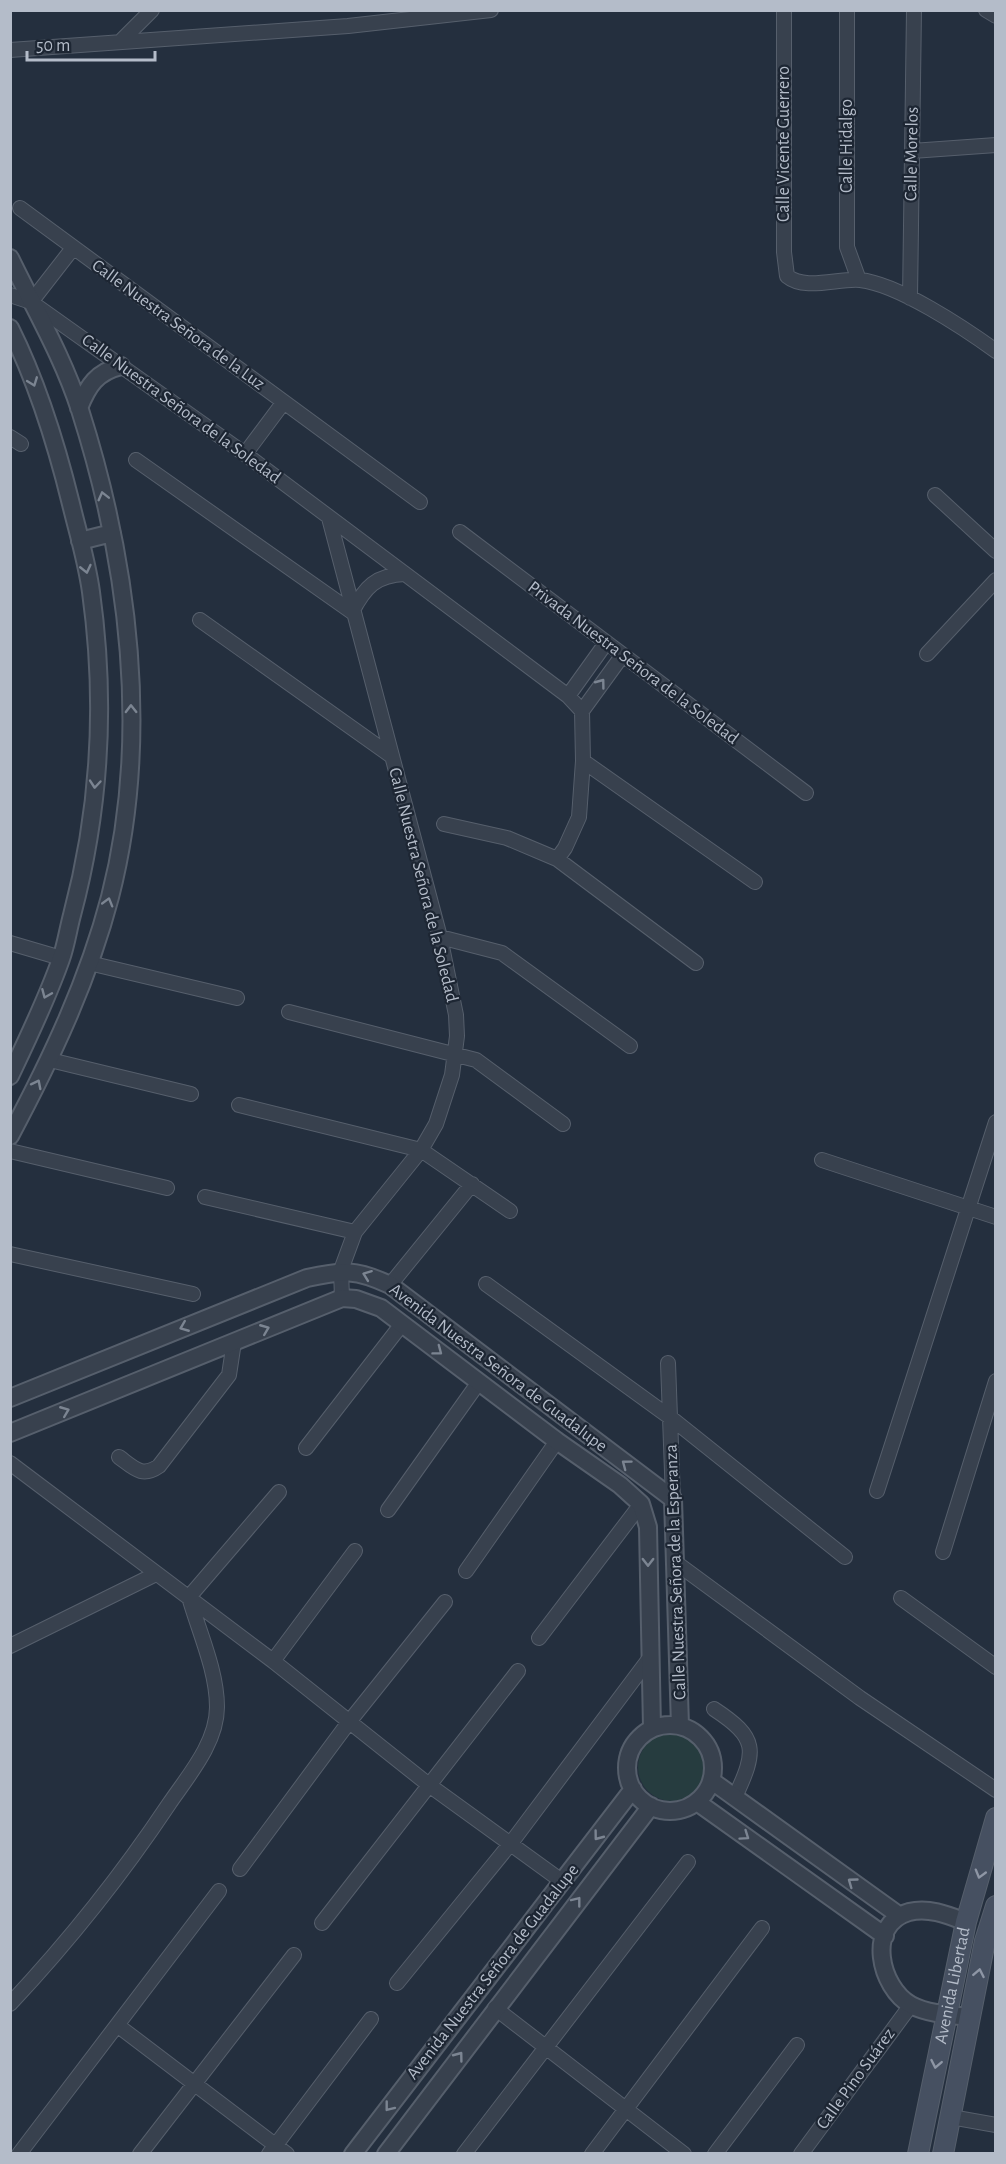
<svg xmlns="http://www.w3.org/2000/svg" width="1006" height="2164" font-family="'Alegreya Sans',sans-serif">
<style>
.green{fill:#263c3f}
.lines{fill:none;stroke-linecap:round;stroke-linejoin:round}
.minor-casing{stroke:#565f6c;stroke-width:16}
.tertiary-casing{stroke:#565f6c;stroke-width:20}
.secondary-casing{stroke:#565f6c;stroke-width:22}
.minor{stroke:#38414e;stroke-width:14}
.tertiary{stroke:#38414e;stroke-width:16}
.secondary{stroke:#465061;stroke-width:20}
.oneway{stroke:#7c8592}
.oneway2{stroke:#8e96a5}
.labels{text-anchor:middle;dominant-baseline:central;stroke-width:4.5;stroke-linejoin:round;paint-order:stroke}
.street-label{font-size:18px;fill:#b4bcc9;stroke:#1d2633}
</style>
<rect width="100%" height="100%" fill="#242f3e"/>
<!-- green -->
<path class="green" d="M638 1767a34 34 0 1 1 68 0a34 34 0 1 1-68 0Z"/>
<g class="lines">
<!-- minor casing -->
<g class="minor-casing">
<path id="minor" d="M784 10V252L787 276C805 291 838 278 860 280 898 284 964 328 996 351
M847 10V247L859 280
M986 10 996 16
M122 40 152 10
M10 50 348 26 491 10
M912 151 996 145
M20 208 420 502
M10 295 31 302 245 454 568 696 582 711
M910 298 914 10
M31 302 73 248
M10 437 21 444
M245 454 283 403
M136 460 352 612C365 587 376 575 405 574
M935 495 996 551
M329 518 440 937 456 1015 457 1036 452 1075 436 1124 421 1150 355 1232 341 1270 342 1298
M460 532 806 793
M200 620 390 755
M927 654 996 580
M568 696 606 643
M583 761 755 882
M444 824 507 838 557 859 696 963
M557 859 565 848 579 817 583 761 582 711 622 656
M440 937 502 953 630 1046
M10 943 61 958
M89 963 237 998
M289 1012 476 1060 563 1124
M50 1060 191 1094
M239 1105 421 1150 510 1211
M10 1151 167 1188
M822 1160 996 1217
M205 1197 355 1232
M10 1254 193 1294
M486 1284 671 1418 845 1557
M390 1285 472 1184
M668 1363 673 1499
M306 1448 402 1324
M119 1457C134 1468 142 1478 159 1466L229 1375 234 1342
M10 1463 273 1661 429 1785 563 1882
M877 1491 996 1122
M388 1510 479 1382
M943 1552 996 1381
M675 1562 860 1698 996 1790
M466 1571 557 1441
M901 1598 996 1667
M539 1638 641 1504
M10 1646 156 1574
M273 1661 355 1551
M714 1709C758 1738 757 1750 735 1797
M240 1869 349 1722 445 1602
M322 1923 518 1671
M397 1983 511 1843 649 1659
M10 2004C69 1941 121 1876 169 1804 188 1776 217 1743 217 1707 217 1671 199 1632 189 1597L279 1492
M495 2008 684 2154
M117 2025 287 2154
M951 2117 996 2125
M19 2154 219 1891
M140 2154 294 1955
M269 2154 371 2019
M464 2154 688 1862
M592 2154 762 1928
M715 2154 797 2045
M801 2154 911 2005"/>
</g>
<!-- tertiary casing -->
<g class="tertiary-casing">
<path id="tertiary" d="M10 258C34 308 63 357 80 410 129 564 151 738 110 897 88 981 51 1059 10 1136
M10 328C38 384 56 443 71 504 78 533 87 562 91 592 106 700 100 810 72 915 68 930 66 945 61 959 47 999 28 1038 10 1076
M79 408C88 385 97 372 121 366
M80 541 112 533
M10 1398 307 1278C343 1270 356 1269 390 1285L673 1499 680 1726
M10 1433 342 1298 356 1299 381 1308 557 1441 620 1485 641 1504 648 1527 652 1728
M627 1768a43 43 0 1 1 86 0a43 43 0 1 1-86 0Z
M712 1781 900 1916
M697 1802 885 1936
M966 1922C948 1915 929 1907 909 1912 865 1925 880 1988 911 2005 928 2014 951 2015 970 2017
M353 2154 633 1789
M386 2154 651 1806"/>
</g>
<!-- secondary casing -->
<g class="secondary-casing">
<g id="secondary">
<path id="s1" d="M918 2154 966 1922 996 1818"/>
<path d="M943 2154 985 1941 996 1906"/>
</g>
</g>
<!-- minor -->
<use href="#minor" class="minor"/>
<!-- tertiary -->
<use href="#tertiary" class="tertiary"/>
<!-- secondary -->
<use href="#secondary" class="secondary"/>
</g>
<!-- one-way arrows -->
<defs><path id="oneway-chevron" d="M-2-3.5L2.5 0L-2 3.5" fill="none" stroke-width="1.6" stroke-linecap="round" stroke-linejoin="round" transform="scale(1.5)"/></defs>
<g class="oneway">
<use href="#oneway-chevron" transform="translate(33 382) rotate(69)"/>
<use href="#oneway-chevron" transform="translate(103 496) rotate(-104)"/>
<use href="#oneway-chevron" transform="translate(86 569) rotate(77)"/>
<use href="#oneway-chevron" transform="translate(601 683) rotate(-53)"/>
<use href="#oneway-chevron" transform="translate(131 709) rotate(-91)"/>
<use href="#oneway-chevron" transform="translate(95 784) rotate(95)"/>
<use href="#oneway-chevron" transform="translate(108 902) rotate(-74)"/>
<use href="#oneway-chevron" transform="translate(46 994) rotate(113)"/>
<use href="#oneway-chevron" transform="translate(37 1084) rotate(-63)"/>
<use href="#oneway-chevron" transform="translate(367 1275) rotate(-159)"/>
<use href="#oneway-chevron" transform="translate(184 1327) rotate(158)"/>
<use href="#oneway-chevron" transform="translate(265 1329) rotate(-22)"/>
<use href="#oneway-chevron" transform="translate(438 1351) rotate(37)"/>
<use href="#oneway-chevron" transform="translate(65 1411) rotate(-22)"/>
<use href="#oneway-chevron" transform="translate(626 1464) rotate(-143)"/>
<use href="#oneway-chevron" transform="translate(648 1562) rotate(90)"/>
<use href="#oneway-chevron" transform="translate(598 1836) rotate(127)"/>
<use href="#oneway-chevron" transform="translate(745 1836) rotate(35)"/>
<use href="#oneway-chevron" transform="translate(852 1882) rotate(-144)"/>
<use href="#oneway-chevron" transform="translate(577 1901) rotate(-52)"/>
<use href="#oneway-chevron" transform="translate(459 2056) rotate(-53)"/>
<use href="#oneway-chevron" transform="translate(389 2107) rotate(128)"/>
</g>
<g class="oneway2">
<use href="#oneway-chevron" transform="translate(980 1874) rotate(106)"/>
<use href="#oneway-chevron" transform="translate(979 1973) rotate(-79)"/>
<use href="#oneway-chevron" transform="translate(936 2064) rotate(101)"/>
</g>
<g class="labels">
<!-- street labels -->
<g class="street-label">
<text transform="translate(784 144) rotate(-90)">Calle Vicente Guerrero</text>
<text transform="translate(847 146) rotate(-90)">Calle Hidalgo</text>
<text transform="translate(912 154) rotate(-89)">Calle Morelos</text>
<text transform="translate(178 325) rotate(36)">Calle Nuestra Señora de la Luz</text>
<text transform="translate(181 409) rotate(36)">Calle Nuestra Señora de la Soledad</text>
<text transform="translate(633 663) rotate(37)">Privada Nuestra Señora de la Soledad</text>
<text transform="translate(423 885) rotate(76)">Calle Nuestra Señora de la Soledad</text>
<text transform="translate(498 1368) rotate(37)">Avenida Nuestra Señora de Guadalupe</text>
<text transform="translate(676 1572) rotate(-92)">Calle Nuestra Señora de la Esperanza</text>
<text transform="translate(493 1972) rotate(-52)">Avenida Nuestra Señora de Guadalupe</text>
<text stroke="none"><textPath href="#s1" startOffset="172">Avenida Libertad</textPath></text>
<text transform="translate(856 2079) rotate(-54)">Calle Pino Suárez</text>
</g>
</g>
<!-- border -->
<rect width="1006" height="2164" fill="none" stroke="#b4bcc9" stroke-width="24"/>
<!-- scale -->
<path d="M27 51v9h128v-9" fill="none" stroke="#b4bcc9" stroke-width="3"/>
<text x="36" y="51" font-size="18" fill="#b4bcc9" stroke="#1d2633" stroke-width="4.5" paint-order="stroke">50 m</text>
</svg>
